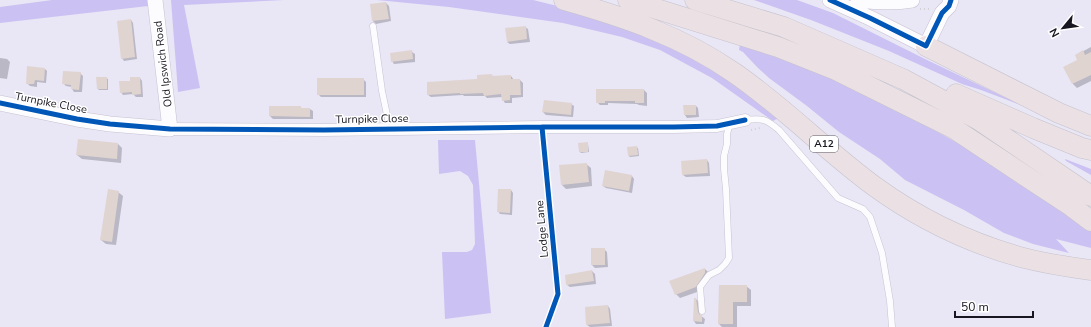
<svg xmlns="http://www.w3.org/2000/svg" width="1091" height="327" font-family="'Nunito Sans',sans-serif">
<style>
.forest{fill:#ccc1f3}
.shadow{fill:#0003}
.building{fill:#e0d4d1}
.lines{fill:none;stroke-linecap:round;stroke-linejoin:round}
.service-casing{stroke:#c6c3d1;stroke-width:7}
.minor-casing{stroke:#c6c3d1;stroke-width:13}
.tertiary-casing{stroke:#c6c3d1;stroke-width:16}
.trunk-casing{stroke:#c4c3cb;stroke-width:21}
.path{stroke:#d2d2d6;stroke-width:2;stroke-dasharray:1 3;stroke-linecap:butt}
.service{stroke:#fcfbfe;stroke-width:6}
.minor{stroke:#fcfbfe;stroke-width:12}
.tertiary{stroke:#fcfbfe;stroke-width:15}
.trunk{stroke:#ebe0e4;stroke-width:20}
.cycleway-casing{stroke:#fff;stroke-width:8}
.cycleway{stroke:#0057b8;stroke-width:5}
.labels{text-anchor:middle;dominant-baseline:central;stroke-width:3;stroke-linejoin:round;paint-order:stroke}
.shield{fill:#fff;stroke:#5d5c63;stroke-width:1}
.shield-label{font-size:10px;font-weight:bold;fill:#181620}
.street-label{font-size:11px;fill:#181620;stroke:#fff}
</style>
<rect width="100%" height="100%" fill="#e9e6f6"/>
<!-- forest -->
<path class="forest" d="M52 0H147L148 6 0 23V7Z
M171 0H284L184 5 200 88 178 92Z
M377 0H533L590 14 637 29 724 75 780 117 773 121 712 78 660 50 622 37 563 23 449 7Z
M754 0H797L833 13 927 60 1023 106 981 90 962 84 889 51 811 20Z
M740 44 857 86 1075 210 1091 224V248L1056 239 1069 253 1033 244 1004 233 964 210 905 180 880 159 839 132 807 106 769 78 757 67 743 52 739 50Z
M438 140H475L491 313 445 319 442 252H467L472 250 475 244 473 185 468 176 460 171 439 174Z
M1065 159 1091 169V175L1066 161Z"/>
<!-- shadow -->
<path class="shadow" d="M386 3 389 6 391 21 376 24 373 21 371 5Z
M131 20 133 23 137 59 124 61 122 58Z
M525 27 528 29 530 42 510 44 507 42Z
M1091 47V81L1077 88 1073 84 1065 67 1078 60 1076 55Z
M412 52 415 54V62L394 64 392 61Z
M0 58 7 59 10 62 7 79 0 78Z
M45 69 47 71 46 83 37 82V87L30 86 27 83Z
M80 73 83 76 82 92H74L72 89V87L66 86 63 83Z
M492 75 493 77 511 76 514 80H520L523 83V97L512 98V103H505L503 100 502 97 487 98 485 96H464L463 95 431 97 428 95 478 80Z
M106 78 108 79V90H99L98 89Z
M140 78 142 81 143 97H136L133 94 123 95 121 92 131 82Z
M363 79 366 82V97H321L318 94Z
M597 90H644L647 93V106L639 105 637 104 608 103V105H600L597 102Z
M571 104 574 106 573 117 546 115 543 112Z
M696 106 698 108 699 117 687 118 685 115Z
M270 107H300L303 109H310L313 111V119H273L270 116Z
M587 143 588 144 589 152 581 153 580 152Z
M118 144 122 148 121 163 82 159 77 155Z
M636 147 638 148 639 156 630 157 629 156 628 148Z
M707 160 709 163 710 176 686 177 683 175Z
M586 164 591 168 592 186 566 189 562 185Z
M632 176 634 179 632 193 606 188 603 186Z
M511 190 513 193 512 215 500 214 498 211Z
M118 192 123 196 116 245 106 244 101 240Z
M604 249 607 252 608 267 595 268 592 265Z
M705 269 709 273 700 291 680 298 676 294Z
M592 271 595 274 596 284 570 287 567 285Z
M720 286H746L751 290V306H737V327H722L719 324Z
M696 299 699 302 700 315 705 319 704 324H696L694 321Z
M608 306 610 309 612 326 590 327 587 325Z"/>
<!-- building -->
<path class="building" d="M386 2 389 19 372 21 370 4Z
M131 19 135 57 121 59 117 21Z
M526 26 527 39 507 42 505 28Z
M412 50 413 59 391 62 390 53Z
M1083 50 1085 55 1091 52V75L1072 84 1063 67 1077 60 1075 55Z
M27 66 45 68 44 81 35 80 34 84H26Z
M63 71 81 72 79 90 71 89V85L62 84Z
M492 74V76L511 75V79H520L521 95H510V100L502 101 501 94 484 96 483 93 460 94V93L427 95V82L477 79V75Z
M96 77H107V89H97Z
M130 77H140L141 94 132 95V92L120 93 119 81H130Z
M317 78H364V95H317Z
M596 89H644V103H635V101H605V103H596Z
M544 100 572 103 571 115 542 112Z
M683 105H696V115H684Z
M269 106H301V108H310V117L269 116Z
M78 139 118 143 117 159 76 155Z
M588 142V152H579L578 143Z
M637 146 638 155 628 156 627 147Z
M707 159 708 173 682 175 681 161Z
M587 163 589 182 561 185 559 165Z
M605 170 632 175 629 191 602 186Z
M108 189 119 191 112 242 100 240Z
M498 189H511L510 213 497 212Z
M591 248H605V265H591Z
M705 268V273L696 287 675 295 669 281Z
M592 270 594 281 566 285 565 275Z
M719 285H747V302H733V324H718Z
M694 298H696L698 312 700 315H702V322L693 321Z
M608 305 610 323 586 325 585 307Z"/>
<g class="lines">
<!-- service casing -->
<g class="service-casing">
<path id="service" d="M373 26 382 91 390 129
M745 120C763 118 766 119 779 130L838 198 863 209 870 217 882 253 890 301 892 327
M542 127 558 294 546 327
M702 311 700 287 709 275 719 270 725 264 729 258 726 189 724 169V156L727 144V134L730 123"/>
</g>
<!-- minor casing -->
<g class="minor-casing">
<path id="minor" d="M170 129 324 130 542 127H674L717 126 745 120"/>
</g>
<!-- tertiary casing -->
<g class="tertiary-casing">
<path id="tertiary" d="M830 0 870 18 926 46 942 13 949 6 951 0
M858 0C876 2 894 3 912 0
M0 103 77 119 110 124 170 129 155 0"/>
</g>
<!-- trunk casing -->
<g class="trunk-casing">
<path id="trunk" d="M564 0C624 17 681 36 733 72 783 106 825 150 874 186 918 218 967 242 1020 257 1043 263 1067 267 1091 270
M628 0 778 47 836 70 953 128 1071 206 1091 221
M695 0 784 27 903 79 979 120 1091 196
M926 46 1059 113 1091 126
M956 94 1033 128 1082 148 1091 150"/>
</g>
<!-- path -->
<path class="path" d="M920 9H930
M751 130 760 128"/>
<!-- service -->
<use href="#service" class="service"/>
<!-- minor -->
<use href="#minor" class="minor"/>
<!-- tertiary -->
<use href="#tertiary" class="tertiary"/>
<!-- trunk -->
<use href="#trunk" class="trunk"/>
<!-- cycleway casing -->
<g class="cycleway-casing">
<path id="cycleway" d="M830 0 870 18 926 46 942 13 949 6 951 0
M0 103 77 119 110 124 170 129 324 130 542 127H674L717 126 745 120
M542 127 558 294 546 327"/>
</g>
<!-- cycleway -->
<use href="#cycleway" class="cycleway"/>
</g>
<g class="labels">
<!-- shield labels -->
<rect class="shield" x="810" y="136" width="28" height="16" rx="3"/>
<g class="shield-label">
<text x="824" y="144">A12</text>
</g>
<!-- street labels -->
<g class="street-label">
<text transform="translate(163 64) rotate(-97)">Old Ipswich Road</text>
<text transform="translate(51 103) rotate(11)">Turnpike Close</text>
<text transform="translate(372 119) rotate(-1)">Turnpike Close</text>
<text transform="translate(542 229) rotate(-95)">Lodge Lane</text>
</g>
</g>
<!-- north arrow -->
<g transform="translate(1063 28) rotate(241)" stroke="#ffffff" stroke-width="3" paint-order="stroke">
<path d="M0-3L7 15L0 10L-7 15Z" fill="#181620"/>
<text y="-6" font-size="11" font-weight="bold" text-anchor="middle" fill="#181620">N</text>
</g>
<!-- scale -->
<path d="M955 311v6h78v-6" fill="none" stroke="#181620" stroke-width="2"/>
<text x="961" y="311" font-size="12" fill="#181620" stroke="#ffffff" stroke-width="3" paint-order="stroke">50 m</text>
</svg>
